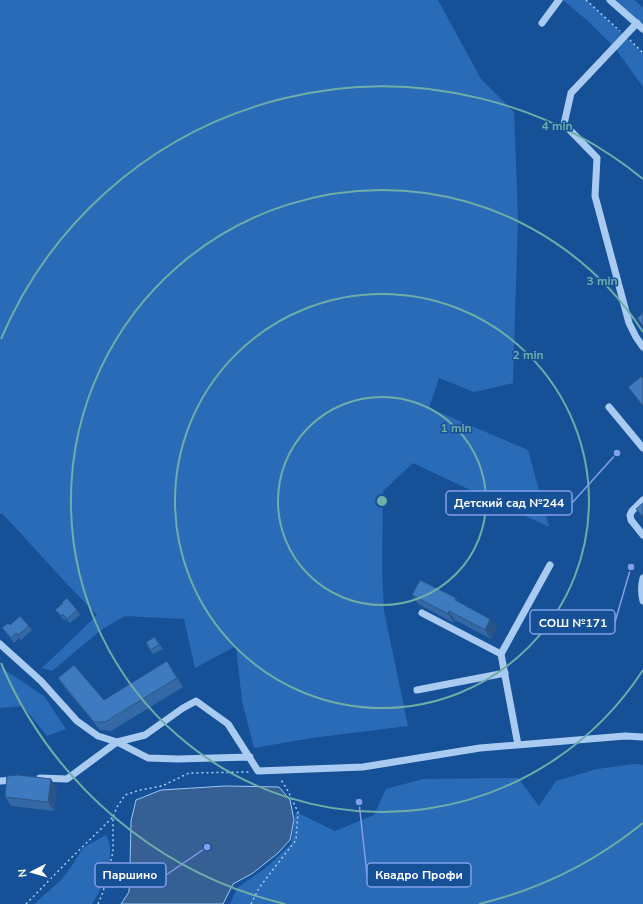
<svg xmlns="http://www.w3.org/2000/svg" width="643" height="904" font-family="'Nunito Sans',sans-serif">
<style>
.green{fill:#296bb6}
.water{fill:#366094;stroke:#9bc6f5}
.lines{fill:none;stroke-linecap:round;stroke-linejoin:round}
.path{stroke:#a9cbf2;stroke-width:1.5;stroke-dasharray:2 3;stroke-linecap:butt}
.minor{stroke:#a9cbf2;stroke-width:7}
.wall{fill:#3569a5}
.shaded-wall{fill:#2b5586}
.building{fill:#3e7ac0;stroke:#2b5586}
.ring{fill:none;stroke:#6fada8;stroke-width:2}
.centre{fill:#6fada8;stroke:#165198;stroke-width:2}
.ring-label{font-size:12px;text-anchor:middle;font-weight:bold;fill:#6fada8;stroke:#165198;stroke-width:3;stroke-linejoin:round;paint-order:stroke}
.leader{fill:none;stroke:#839eea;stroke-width:1.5}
.callout-dot{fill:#839eea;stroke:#165198;stroke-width:1.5}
.callout{fill:#165198;stroke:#839eea;stroke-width:1.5}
.callout-label{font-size:12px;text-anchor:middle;font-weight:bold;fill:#fff}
</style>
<rect width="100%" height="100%" fill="#165198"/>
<!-- green -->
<path class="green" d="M0 0H438L481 79 514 112 518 217 513 383 474 392 439 378 429 408 528 450 549 527 413 463 383 491 382 570 384 611 408 726 312 738 254 748 242 701 236 646 195 668 184 619 125 616 101 630 52 671 42 668 97 615 67 584 2 513 0 514Z
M563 0H586L643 53V87L615 48 588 21Z
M616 0H634L643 8V26Z
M0 667 44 696 66 729 47 736 23 706 0 708Z
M635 764 643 765V904H230L237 888 268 866 291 844 296 812 335 831 374 815 386 789 423 779 518 778 539 806 556 781 597 769Z
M106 835C107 838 110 843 110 847 112 862 101 891 92 904H34L61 880 71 867 83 848Z"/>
<!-- water -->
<path class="water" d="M225 786 279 787 290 800 294 820 290 840 278 853 253 873 233 884 223 904H121L129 892 130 867 131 821 136 800 161 790Z"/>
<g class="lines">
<!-- path -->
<path class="path" d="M586 0 620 31
M630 40 643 53
M26 904 70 859 113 817
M98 904 103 892 113 852V817L117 807 125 795 140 790 162 786 189 773 250 772
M251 904 259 888 275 867 296 840 298 812 288 791 280 778"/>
<!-- minor -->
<path class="minor" d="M610 0 643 29
M542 23 559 0
M637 23 571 93 564 124 597 158 595 196 629 323 636 337 643 347
M609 407 643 448
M643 500 632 511 630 515 631 520 643 535
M643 578C641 586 641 593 643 601
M422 613 501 654
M0 644 41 681 77 721 98 736 117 742 148 758 178 759 250 757
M417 690 505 673
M518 745 501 654 550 565
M40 778 67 779 117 742 145 735 183 708 196 701 228 724 258 771 363 767 480 748 625 736 643 737
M0 781 16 780"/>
</g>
<!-- wall -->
<path class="wall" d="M412 595 456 598 459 603 497 628 491 639 455 620 454 623 418 604Z
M55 610H77L80 615 70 623 66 619 64 620Z
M10 625 29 626 32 630 21 640 19 638 14 643 2 628Z
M155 637 163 649 153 654 150 650Z
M173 670 183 687 111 731 100 730 64 687 58 678 104 700Z
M57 788 54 811 11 806 5 797Z"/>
<!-- shaded-wall -->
<path class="shaded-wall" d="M449 611 455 620 454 623 448 614Z
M490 619 497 628 491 639 485 630Z
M167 661 173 670 183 687 177 678Z
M51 779 57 788 54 811 48 802Z"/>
<!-- building -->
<path class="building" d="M643 313V326L637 318Z
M642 376 643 378V406L628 387Z
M643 503V517L636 509Z
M420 580 456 598 455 600 490 619 485 630 449 611 448 614 412 595Z
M67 598 77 610 67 619 63 614 61 616 55 610 63 603 62 602Z
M20 616 29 626 18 635 16 633 11 638 2 628 8 623 10 625Z
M155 637 159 645 150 650 146 642Z
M167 661 177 678 105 722H94L58 678 74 665 104 700Z
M18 775 51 779 48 802 5 797 7 776Z"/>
<!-- distance rings -->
<g class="ring">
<circle cx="382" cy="501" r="104"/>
<circle cx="382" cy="501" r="207"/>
<path d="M643 670A311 311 0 1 1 643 332"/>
<path d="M643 823A414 414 0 0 1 479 904M285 904A414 414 0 0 1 1 663M1 339A414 414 0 0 1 643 179"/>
</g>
<circle cx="382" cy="501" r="6" class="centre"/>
<g class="ring-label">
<text x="557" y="130">4 min</text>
<text x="602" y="285">3 min</text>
<text x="528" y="359">2 min</text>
<text x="456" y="432">1 min</text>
</g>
<!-- callouts -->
<path class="leader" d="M617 453L572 503M631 567L615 622M207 847L166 875M359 802L367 875"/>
<g class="callout-dot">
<circle cx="617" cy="453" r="4"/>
<circle cx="631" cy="567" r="4"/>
<circle cx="207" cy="847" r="4"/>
<circle cx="359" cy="802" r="4"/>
</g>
<g class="callout">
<rect x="446" y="491" width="126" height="24" rx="4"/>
<rect x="530" y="610" width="85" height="24" rx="4"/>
<rect x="95" y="863" width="71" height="24" rx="4"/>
<rect x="367" y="863" width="104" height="24" rx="4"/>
</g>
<g class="callout-label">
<text x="509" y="507">Детский сад №244</text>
<text x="573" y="627">СОШ №171</text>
<text x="130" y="879">Паршино</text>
<text x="419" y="879">Квадро Профи</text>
</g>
<!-- north arrow -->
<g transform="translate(32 872) rotate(264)" stroke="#165198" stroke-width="3" paint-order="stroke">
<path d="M0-3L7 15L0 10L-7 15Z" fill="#ffffff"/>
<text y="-6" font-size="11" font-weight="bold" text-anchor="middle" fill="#ffffff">N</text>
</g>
</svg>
